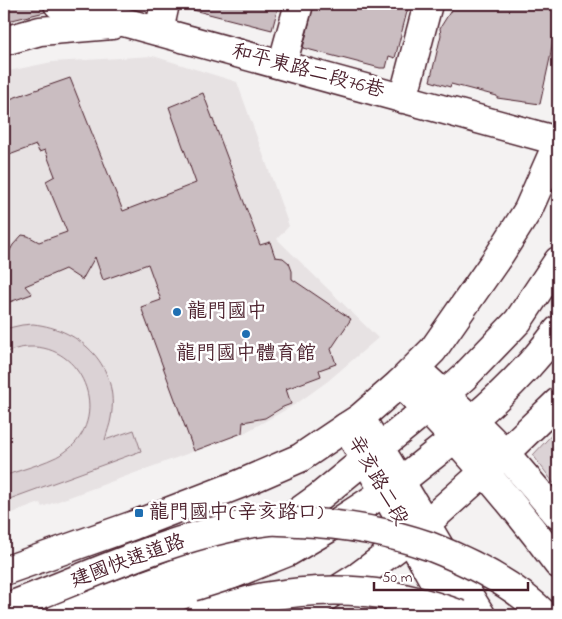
<svg xmlns="http://www.w3.org/2000/svg" width="562" height="619" font-family="'Indie Flower','LXGW WenKai TC',sans-serif">
<style>
.built{fill:#e7e2e3}
.green{fill:#dbd2d5;stroke:#927880}
.building{fill:#cabdc1;stroke:#4a1f2b}
.lines{fill:none;stroke-linecap:round;stroke-linejoin:round}
.minor-casing{stroke:#4a1f2b;stroke-width:31}
.major-casing{stroke:#4a1f2b;stroke-width:31}
.highway-casing{stroke:#4a1f2b;stroke-width:31}
.minor{stroke:#fff;stroke-width:28}
.major{stroke:#fff;stroke-width:28}
.highway{stroke:#fff;stroke-width:28}
.highway-bridge-casing{stroke:#4a1f2b;stroke-width:31;stroke-linecap:butt}
.highway-bridge{stroke:#fff;stroke-width:28}
.poi-dot{fill:#1f6fb2;stroke:#fff;stroke-width:2}
.labels{text-anchor:middle;dominant-baseline:central;stroke-width:5;stroke-linejoin:round;paint-order:stroke}
.street-label{font-size:20px;fill:#4a1f2b;stroke:#fff}
.poi-label{font-size:20px;fill:#4a1f2b;stroke:#fff;text-anchor:start}
</style>
<rect width="100%" height="100%" fill="#f4f2f2"/>
<filter id="ink" filterUnits="userSpaceOnUse"><feTurbulence type="fractalNoise" baseFrequency=".02" numOctaves="2"/><feDisplacementMap in="SourceGraphic" scale="10" xChannelSelector="R" yChannelSelector="G"/><feConvolveMatrix kernelMatrix="1 2 1 2 8 2 1 2 1" color-interpolation-filters="sRGB"/></filter>
<g filter="url(#ink)">
<!-- built -->
<path class="built" d="M153 56 237 82 289 226 277 239 378 338 328 381 296 404 244 433 42 507 40 503 4 516V72L52 62Z"/>
<!-- green -->
<path class="green" d="M33 324C82 329 120 367 111 418 110 425 107 432 105 440L134 430 141 451 4 501V476C22 469 56 461 70 448 110 413 82 345 30 347 20 347 12 350 4 353V329L22 325Z
M558 428V489L533 455Z"/>
<!-- building -->
<path class="building" d="M4 4H43L45 12 4 22Z
M194 4H279L272 30 193 10Z
M314 4H409L395 58 389 56 386 68H380L303 48Z
M455 4H558L550 58 540 104 497 98V96L451 84 450 87 430 81 441 35 440 28Z
M70 78 123 211 196 183 169 107 203 93 260 245 270 242 275 257 283 258 289 263 292 271V279L351 319 331 349 336 364 319 370 321 376 286 389 291 404 283 407 265 418 243 422 242 433 194 451 141 307 161 300 148 264 103 280 95 257 82 280 65 269 25 286 32 294 4 304V256L8 254 13 245 22 235 28 236 39 242 67 232 46 181 55 176 45 150 39 152 36 145 4 157V101Z"/>
<g class="lines">
<!-- minor casing -->
<g class="minor-casing">
<path id="minor" d="M58 4 558 141
M159 31 165 4
M4 41 40 31 112 25
M282 65 299 4
M403 99 428 4
M4 571 134 525 240 484 300 458 346 427
M297 615 359 576 410 538 502 456"/>
</g>
<!-- major casing -->
<g class="major-casing">
<path id="major" d="M415 368 472 420 505 453 558 515
M445 394 464 377 518 321 558 261
M472 420C505 392 533 364 558 330
M505 453 558 402
M453 615 384 491 346 427 360 418 400 383 433 350 500 254 528 210 558 142"/>
</g>
<!-- highway casing -->
<g class="highway-casing">
<path id="highway" d="M400 383C459 439 510 499 558 564
M360 418C403 482 440 550 481 615
M61 615 159 580 226 553 276 528 319 497 445 394
M132 615 288 552 329 528 401 481 455 438 472 420"/>
</g>
<!-- minor -->
<use href="#minor" class="minor"/>
<!-- major -->
<use href="#major" class="major"/>
<!-- highway -->
<use href="#highway" class="highway"/>
<!-- highway-bridge casing -->
<g class="highway-bridge-casing">
<path id="highway-bridge" d="M13 605C94 574 183 531 269 521 278 520 289 522 299 522 345 524 386 531 429 546 470 562 514 584 545 615
M201 615C222 609 243 601 264 597 337 584 392 590 461 615"/>
</g>
<!-- highway-bridge -->
<use href="#highway-bridge" class="highway-bridge"/>
</g>
</g>
<!-- markers -->
<g class="poi-dot">
<circle cx="177" cy="312" r="5"/>
<circle cx="246" cy="334" r="5"/>
<rect x="134" y="508" width="10" height="10" rx="2.5"/>
</g>
<g class="labels">
<!-- street labels -->
<g class="street-label">
<text transform="translate(308 72) rotate(15)">和平東路二段76巷</text>
<text transform="translate(377 481) rotate(60)">辛亥路二段</text>
<text transform="translate(128 562) rotate(-20)">建國快速道路</text>
</g>
<!-- poi labels -->
<g class="poi-label">
<text x="187" y="312">龍門國中</text>
<text x="246" y="354" text-anchor="middle">龍門國中體育館</text>
<text x="149" y="513">龍門國中(辛亥路口)</text>
</g>
</g>
<!-- margin -->
<rect width="562" height="619" fill="none" stroke="#fff" stroke-width="20"/>
<rect x="10" y="10" width="542" height="599" fill="none" stroke="#4a1f2b" stroke-width="2" filter="url(#ink)"/>
<!-- scale -->
<path d="M374 582v8h154v-8" fill="none" stroke="#4a1f2b" stroke-width="2.5"/>
<text x="382" y="582" font-size="15" fill="#4a1f2b" stroke="#ffffff" stroke-width="4" paint-order="stroke">50 m</text>
</svg>
